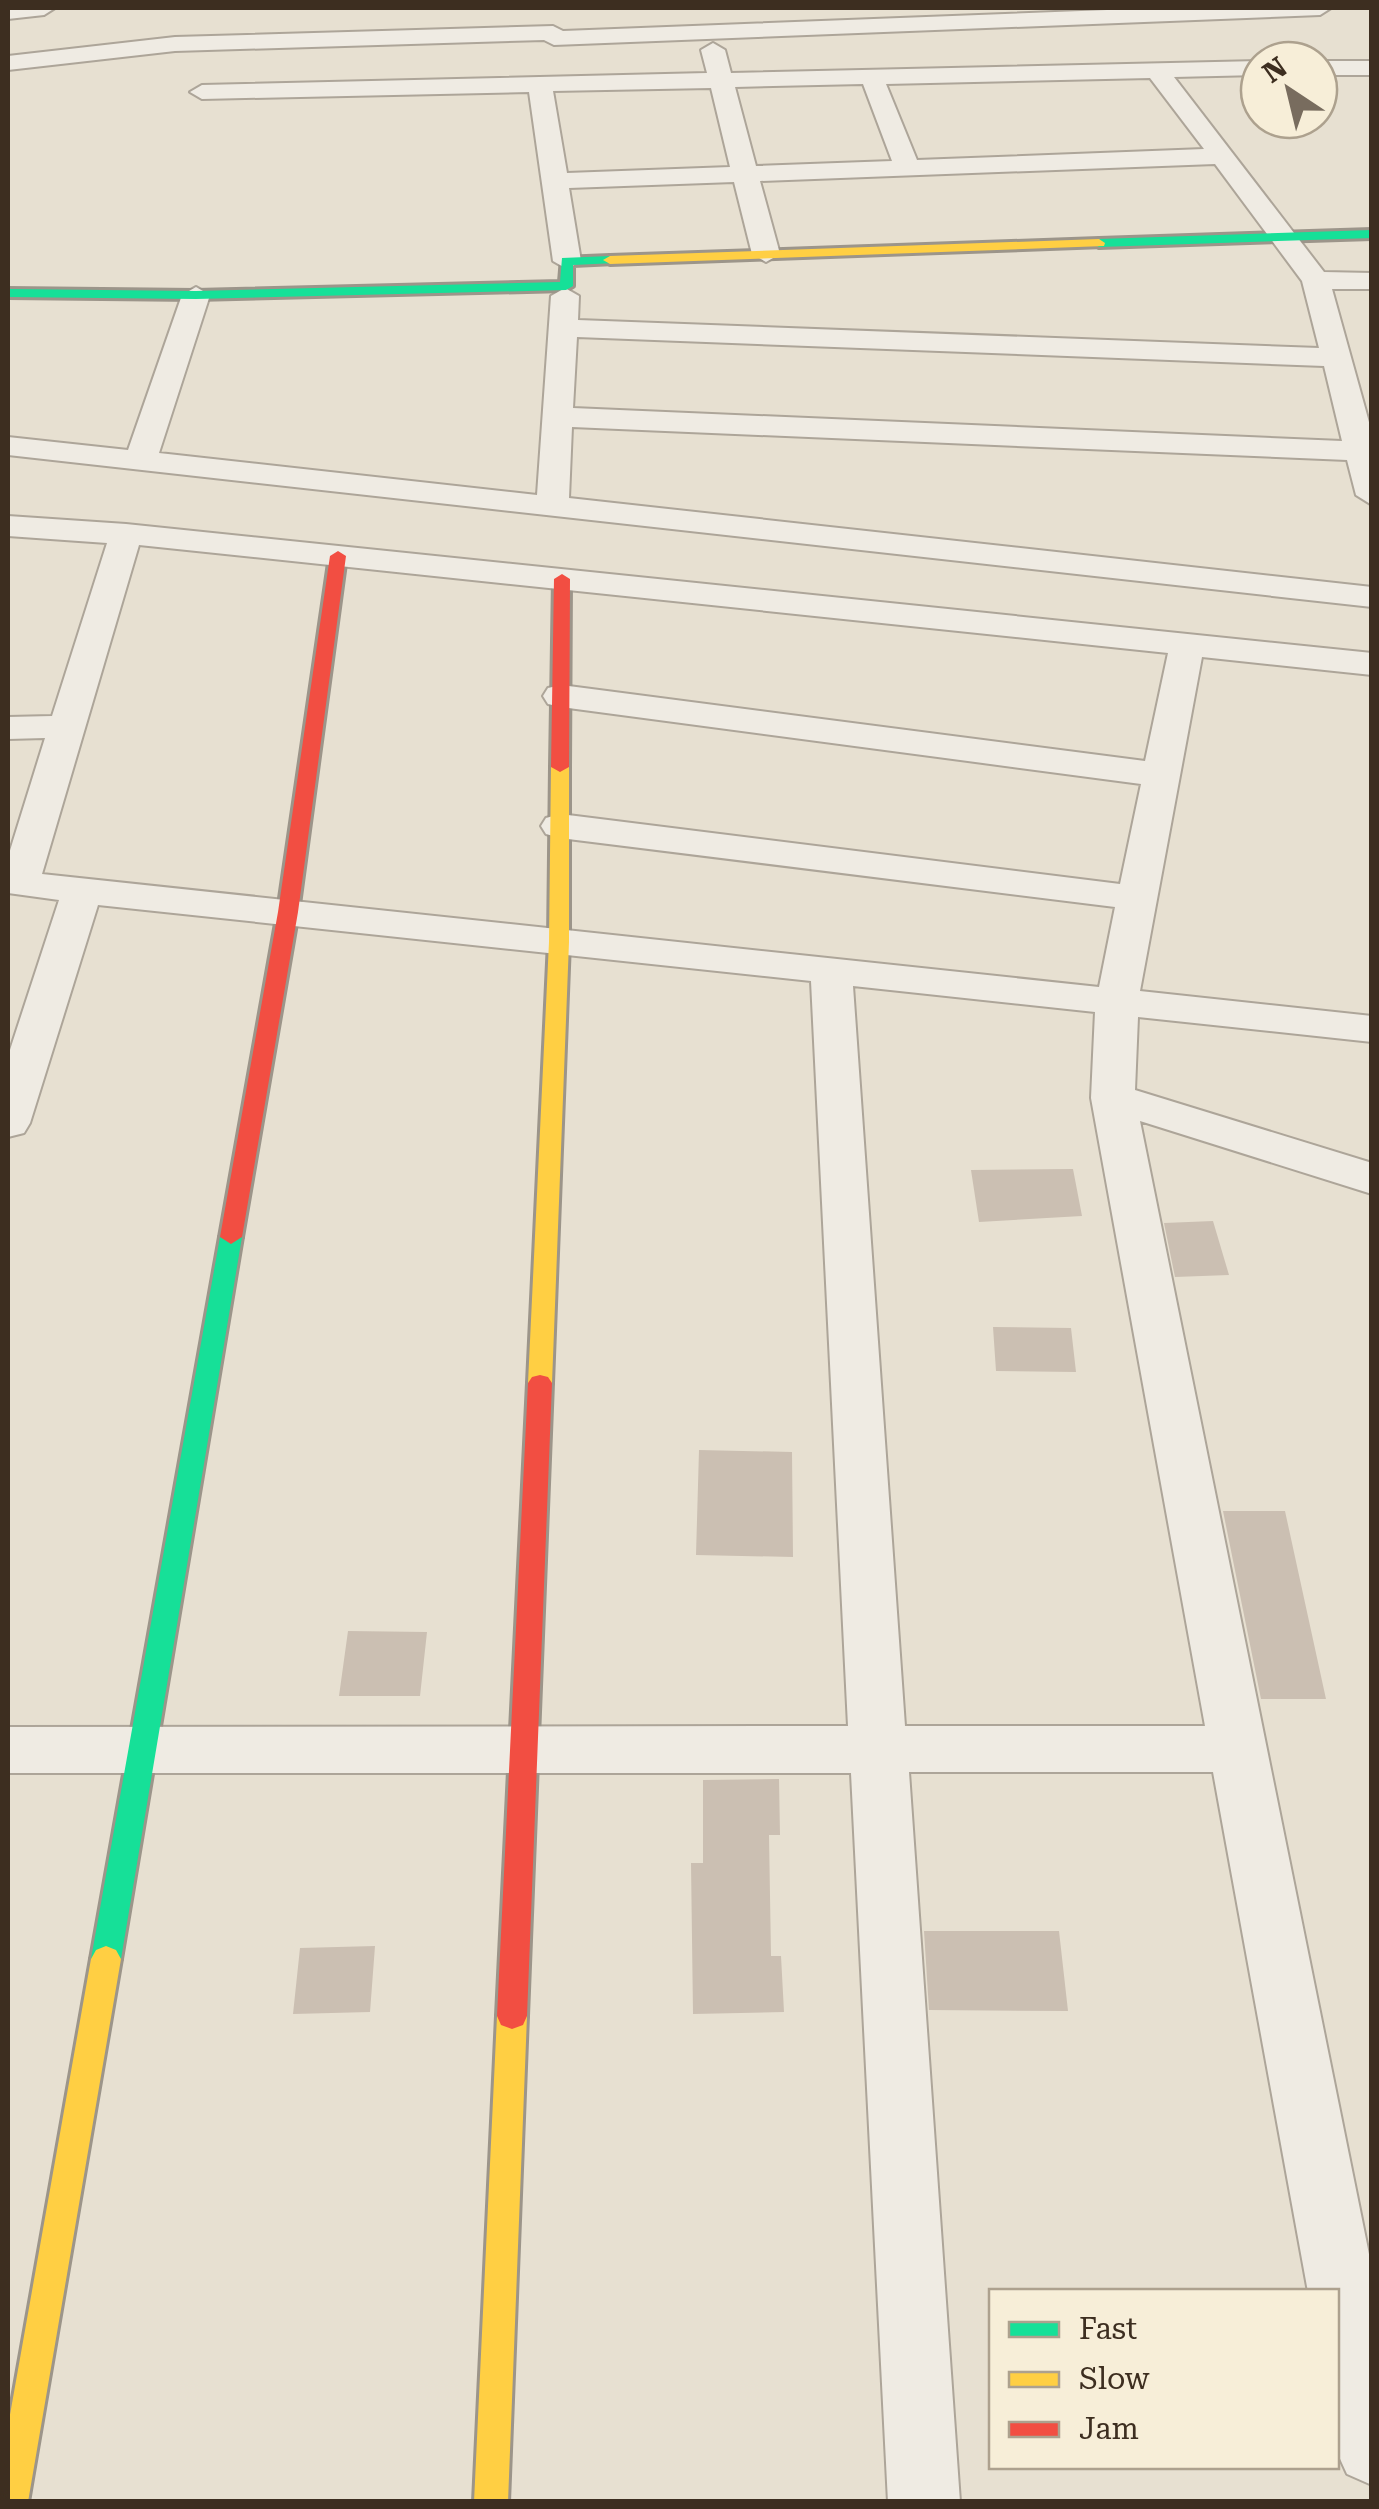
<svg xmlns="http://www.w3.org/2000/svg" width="1379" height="2509" font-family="'Roboto Serif',serif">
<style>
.building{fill:#cbbfb2}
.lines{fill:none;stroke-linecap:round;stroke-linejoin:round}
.street-casing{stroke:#ada599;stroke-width:4}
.fast-casing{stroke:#9c958a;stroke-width:6}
.slow-casing{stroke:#9c958a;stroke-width:6}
.jam-casing{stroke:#9c958a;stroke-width:6}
.street{fill:#efebe3;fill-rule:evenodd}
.fast{fill:#16e098;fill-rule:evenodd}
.slow{fill:#ffcf43;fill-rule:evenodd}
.jam{fill:#f24e42;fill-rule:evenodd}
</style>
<rect width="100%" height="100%" fill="#e7e0d1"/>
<!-- building -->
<path class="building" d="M1073 1169 1082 1216 979 1222 971 1170Z
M1213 1221 1229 1275 1175 1277 1164 1223Z
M993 1327 1071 1328 1076 1372 996 1371Z
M699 1450 792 1452 793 1557 696 1555Z
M1223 1511H1285L1326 1699H1261Z
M348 1631 427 1632 420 1696H339Z
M779 1779 780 1835H769L771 1956H781L784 2012 693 2014 691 1863H703V1780Z
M924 1931H1059L1068 2011 929 2010Z
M375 1946 370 2012 293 2014 300 1948Z"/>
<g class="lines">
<!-- street casing -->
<g class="street-casing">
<path id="street" d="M8 8H55L44 15 8 19Z
M1159 8H1331L1320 15 554 45 544 40 175 51 8 70V56L175 37 553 26 563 31Z
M713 43 725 50 731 73 1259 61V75L1174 77 1324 272 1372 273V289H1332L1372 433V505L1356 495 1347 460 572 427 569 498 1372 587V607L8 455V437L128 450 182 295 196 287 210 295 159 453 537 495 551 296 565 288 579 296 578 320 1319 348 1302 281 1215 164 760 181 780 254 766 262 752 254 734 182 569 188 581 261 567 269 553 261 529 92 202 99 190 92 202 85 707 73 701 50ZM1150 78 1204 149 917 160 886 84ZM863 84 892 161 756 166 735 87ZM711 88 730 167 567 173 553 91ZM577 337 1324 366 1342 441 573 408Z
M1319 61H1372V75H1319Z
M8 516 126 524 1372 653V675L1202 657 1140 991 1372 1016V1042L1138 1017 1135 1090 1372 1163V1194L1140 1121 1372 2269V2485L1347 2474 1336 2450V2292H1308L1213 1772H909L960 2502H888L851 1773H8V1727L848 1726 811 981 98 905 30 1123 24 1133 8 1137V1056L59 900 8 893V857L45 738 8 739V717L52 716 107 543 8 536ZM139 545 1168 653 1145 761 561 685 548 688 543 696 548 704 561 707 1141 784 1120 884 560 814 546 818 541 826 546 834 560 838 1115 907 1099 987 42 874ZM853 986 1095 1012 1091 1098 1205 1726H905Z"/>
</g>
<!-- fast casing -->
<g class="fast-casing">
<path id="fast" d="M1372 230V238L1099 247 1093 243 1099 239Z
M610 256 617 260 615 263 573 265V286L566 290 196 299 8 297V289L196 291 560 282 562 258Z
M231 1230 242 1237 121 1959 116 1968 106 1972 96 1968 91 1959 220 1237Z"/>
</g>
<!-- slow casing -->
<g class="slow-casing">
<path id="slow" d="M1099 239 1105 243 1104 246 610 264 603 260 610 256Z
M560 762 569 767V942L552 1383 548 1389H532L528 1383 549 942 551 767Z
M106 1946 116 1950 121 1959 28 2502H8V2426L91 1959 96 1950Z
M512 2003 523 2007 527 2016 508 2502H474L497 2016 501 2007Z"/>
</g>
<!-- jam casing -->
<g class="jam-casing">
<path id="jam" d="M338 551 346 556 298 912 242 1237 231 1244 220 1237 278 912 330 556Z
M562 574 570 579 569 767 560 772 551 767 554 579Z
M540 1375 548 1377 552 1383 527 2016 523 2025 512 2029 501 2025 497 2016 528 1383 532 1377Z"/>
</g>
<!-- street -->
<use href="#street" class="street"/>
<!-- fast -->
<use href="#fast" class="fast"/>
<!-- slow -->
<use href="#slow" class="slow"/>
<!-- jam -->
<use href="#jam" class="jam"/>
</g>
<!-- border -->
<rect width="1379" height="2509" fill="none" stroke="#3d2e20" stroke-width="20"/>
<!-- legend -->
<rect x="989" y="2289" width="350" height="180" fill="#f7eed8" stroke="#ada18e" stroke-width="2.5"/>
<rect x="1009" y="2322" width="50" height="15" fill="#16e098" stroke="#ada18e" stroke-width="2.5"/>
<text x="1079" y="2339" font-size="30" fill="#3d2e20">Fast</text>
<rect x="1009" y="2372" width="50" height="15" fill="#ffcf43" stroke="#ada18e" stroke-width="2.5"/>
<text x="1079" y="2389" font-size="30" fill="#3d2e20">Slow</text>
<rect x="1009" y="2422" width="50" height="15" fill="#f24e42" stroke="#ada18e" stroke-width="2.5"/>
<text x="1079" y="2439" font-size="30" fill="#3d2e20">Jam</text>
<!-- north arrow -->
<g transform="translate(1289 90) rotate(325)"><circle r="48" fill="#f7eed8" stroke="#ada18e" stroke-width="2.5"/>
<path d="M0-8L18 38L0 25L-18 38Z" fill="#786c5e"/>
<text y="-15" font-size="28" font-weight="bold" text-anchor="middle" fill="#3d2e20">N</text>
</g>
</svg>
